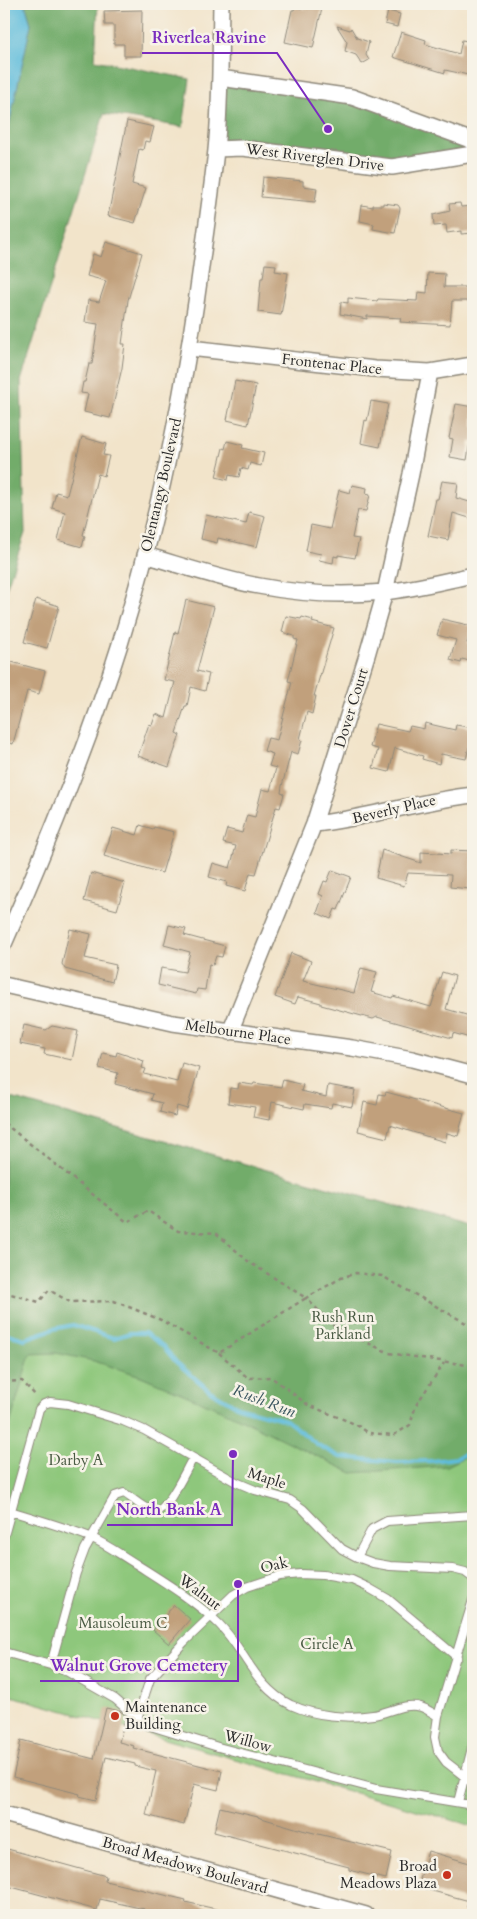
<svg xmlns="http://www.w3.org/2000/svg" width="477" height="1919" font-family="Cardo,serif">
<style>
.green{fill:#8ec77b;stroke:#5c7953}
.forest{fill:#72ac6b;stroke:#4e6c4b}
.water{fill:#5dbcdb;stroke:#447483}
.lines{fill:none;stroke-linecap:round;stroke-linejoin:round}
.stream{stroke:#5dbcdb;stroke-width:4}
.building{fill:#c1a07c}
.service-casing{stroke:#8e887a;stroke-width:10}
.minor-casing{stroke:#8e887a;stroke-width:18}
.path{stroke:#8e887a;stroke-width:2.5;stroke-dasharray:4 4;stroke-linecap:butt}
.service{stroke:#fff;stroke-width:8}
.minor{stroke:#fff;stroke-width:15}
.poi-dot{fill:#c8321e;stroke:#f7f3e8;stroke-width:2}
.labels{text-anchor:middle;dominant-baseline:central;stroke-width:5;stroke-linejoin:round;paint-order:stroke}
.street-label{font-size:15px;fill:#2b2b2b;stroke:#f7f3e8}
.park-label{font-size:15px;fill:#495a43;stroke:#f7f3e8}
.poi-label{font-size:15px;fill:#2b2b2b;stroke:#f7f3e8;text-anchor:start}
.water-label{font-size:16px;font-style:italic;fill:#3a5660;stroke:#f7f3e8}
.leader{fill:none;stroke:#7b2cbf;stroke-width:2}
.callout-dot{fill:#7b2cbf;stroke:#f7f3e8;stroke-width:2}
.callout-label{font-size:16px;text-anchor:middle;font-weight:bold;fill:#7b2cbf;stroke:#f7f3e8;stroke-width:5;stroke-linejoin:round;paint-order:stroke}
</style>
<rect width="100%" height="100%" fill="#f7f3e8"/>
<filter id="ink" filterUnits="userSpaceOnUse"><feTurbulence type="fractalNoise" baseFrequency=".02" numOctaves="2"/><feDisplacementMap in="SourceGraphic" scale="10" xChannelSelector="R" yChannelSelector="G"/><feConvolveMatrix kernelMatrix="1 2 1 2 8 2 1 2 1" color-interpolation-filters="sRGB"/></filter>
<filter id="wash" filterUnits="userSpaceOnUse"><feTurbulence type="fractalNoise" baseFrequency=".0096" numOctaves="4" result="noise"/><feDisplacementMap in="SourceGraphic" scale="20" xChannelSelector="R" yChannelSelector="G"/><feGaussianBlur stdDeviation="1.12" result="paint"/><feColorMatrix in="noise" values="0 0 0 0 0 0 0 0 0 0 0 0 0 0 0 0 0 1.4 0 .05"/><feComposite in="paint" operator="in"/></filter>
<g filter="url(#wash)">
<rect width="100%" height="100%" fill="#f2e4ca"/>
<!-- green -->
<path class="green" d="M4 1096 473 1228V1826L4 1694Z"/>
<!-- forest -->
<path class="forest" d="M25 4H98L95 60 190 79 183 127 104 114 21 381 25 533 4 595V148L31 24Z
M220 78 352 97 473 141V154L392 167 216 149Z
M4 1096 473 1228V1453L447 1466 352 1473 230 1414 141 1376 94 1361 56 1353 30 1354 4 1445Z"/>
<!-- water -->
<path class="water" d="M4 4H25L31 24 4 148Z"/>
<g class="lines">
<!-- stream -->
<path class="stream" d="M4 1333 25 1339 53 1329 73 1325 114 1338 130 1333H145L163 1346 176 1362 210 1391 238 1407 286 1420 318 1445 340 1457 397 1462 431 1461 457 1458 473 1450"/>
</g>
<g id="blocks">
<!-- building -->
<path class="building" d="M306 4H323L313 48 285 42 292 10H294L295 7 305 9Z
M142 10 141 56H124V44H114V25H105L104 11Z
M388 11 400 14 397 27 385 24Z
M337 26 350 30 351 28 357 38 369 42 366 55 369 60 362 64 356 55 345 51 347 42Z
M401 32 426 40 425 44 459 54 462 40 473 42V76L445 70V73L393 57Z
M127 121 154 127 150 142 145 141 143 150 139 149 132 184 146 188 135 223 108 216Z
M263 177 303 181V186L317 188 315 202 261 197Z
M383 203 398 205 400 208 395 233 373 229 374 224 360 221 362 205 373 207V205H383Z
M460 203 461 207 473 206V233L461 234V231L447 233 446 225 434 226 433 215 450 211 449 204Z
M106 242 142 253 128 300 122 344H125L122 368 110 418 84 412 88 394 81 393 83 382H85L89 364H92L98 324 85 322 88 300 99 302 106 281 87 276 93 254 101 257Z
M265 264 276 265 275 271 288 273 281 315 258 312 261 278H263Z
M428 273 445 274 444 287H473V301H452L450 325 400 322 401 318 367 316V319L340 314 341 302 348 303V298L377 301 378 299 417 301 418 292 427 293Z
M235 381 256 385 248 425 227 420Z
M371 401 388 404 380 447 361 443 365 420 367 421Z
M456 404 473 407V442H470L467 460 450 457 453 439 449 438Z
M82 437 106 444 103 455 109 456 104 476 98 474 83 535 85 536 82 547 58 540 65 512 52 508 56 492 67 495Z
M227 441 243 445 242 448 264 453 261 466 250 463 248 470 241 468 239 477 229 475 228 480 216 477 223 448 225 449Z
M442 481 458 483 456 498 473 503V519L453 513 448 540 428 536 436 499H438Z
M352 485 367 488 366 494 370 495 366 511 358 510 352 538 359 539 355 558 338 555V557L334 556 333 563 319 560 321 554 306 551 311 525 330 529 339 490 350 493Z
M249 512 265 516 257 547 218 538 217 543 201 539 206 515 246 524Z
M36 599 59 606 47 648 24 642Z
M186 600 214 607 197 671 209 674 205 691 191 687 187 706H185L176 733 180 735 169 767 138 756 149 724 152 725 156 714 166 718 175 682 164 680 175 632 178 633Z
M286 616 301 619 302 617 313 620 312 622 334 628 314 696H316L312 714 307 712 300 739 302 740 298 754 291 752 282 786 281 793 284 794 280 808 276 807 256 874 250 873 245 891 226 886 227 882 209 877 213 863 230 868 236 846 223 843 227 829 242 833 247 815 255 817 262 789 270 791 276 768 269 766 273 754 264 751 268 738 277 740 292 682 288 681 298 640 294 639V636L282 632Z
M442 619 472 626 467 643 473 645V662L462 659 461 663 450 660 456 640 437 635Z
M4 660 45 671 39 694 27 691 13 744 9 743 4 746Z
M425 723 455 730 456 725 473 728V748L469 747 466 759 441 754 439 764 422 759 423 756 395 748 389 772 373 768 378 749 370 747 376 724 408 731 410 726 424 729Z
M140 825 153 829 154 827 174 832 162 873 104 856 113 828 137 835Z
M382 850 421 863V852L451 854V850L473 851 470 889 450 887 451 875 408 873 404 886 376 878Z
M332 870 351 877 338 910 335 909 331 919 317 913 323 896 319 894 324 881 327 882Z
M91 873 125 883 117 910 84 901Z
M169 925 186 929 184 935 225 946 222 957 216 956 213 965 209 964 205 990 197 989 196 994 158 985 161 968 185 972 190 952 164 945Z
M70 929 91 934 85 958 116 965 112 982 65 969 62 964Z
M291 953 311 961 303 981 354 993 361 968 377 972 371 992 392 998 393 996 431 1007 442 972 455 976 446 1009 473 1017V1039L453 1033 452 1038 377 1017 373 1019 321 1005V1003L298 997 295 1004 275 997Z
M24 1025 46 1030 52 1026 78 1031 72 1060 44 1054 45 1049 20 1044Z
M117 1052 144 1061 142 1068 146 1069 144 1074 177 1082 182 1063 199 1068 187 1109 177 1106 175 1116 160 1112 162 1103 151 1100 153 1094 115 1084 118 1073 99 1068 103 1053 116 1056Z
M283 1080 303 1085 301 1091 326 1097 328 1085 355 1090 352 1107 332 1103 331 1108 305 1104 304 1109 272 1102 269 1120 253 1117 255 1107 228 1103 230 1088 238 1089 239 1083 253 1085 254 1083 281 1087Z
M386 1092 464 1113 458 1136 447 1133 445 1142 390 1125 387 1138 358 1131 364 1102 377 1105 379 1094 385 1095Z
M174 1605 190 1619 169 1644 153 1630Z
M106 1708 120 1711 126 1716 119 1742 134 1746 133 1748 222 1771 218 1790 194 1784 184 1825 146 1815 156 1771 135 1766V1764L106 1757 96 1800 79 1796 80 1794 13 1777 21 1740 94 1759Z
M220 1807 258 1816V1817L302 1830 392 1852 386 1879 349 1870V1867L214 1832Z
M4 1848 106 1876 105 1881 186 1900 185 1902 225 1911V1915H155L144 1913V1909L100 1899 97 1910 4 1885Z
M428 1851 473 1864V1902L418 1887Z"/>
</g>
</g>
<g filter="url(#ink)">
<use href="#blocks" fill-opacity="0" stroke="#8e887a" stroke-width="1"/>
<g class="lines">
<!-- service casing -->
<g class="service-casing">
<path id="service" d="M10 1511C37 1519 64 1527 90 1537 106 1544 121 1555 136 1564 164 1582 194 1600 219 1624 246 1651 254 1687 291 1705 315 1716 347 1719 373 1715 388 1713 405 1702 421 1707 427 1709 432 1713 438 1716
M4 1536 39 1409 44 1404 50 1402 68 1404 123 1421 144 1430 236 1482 255 1490 290 1500 303 1509 342 1549 357 1557 373 1563 390 1566 453 1569 465 1572 473 1578
M357 1557 372 1529 387 1521 473 1515
M473 1600 438 1716 435 1737 438 1751 446 1762 473 1783
M4 1652 61 1668 115 1699 144 1724 218 1747 376 1789 473 1805
M51 1664 76 1573 85 1549 115 1496 124 1493C133 1498 145 1511 155 1511 168 1511 186 1469 193 1458
M137 1719 150 1679 184 1642 233 1595 247 1587 280 1576 300 1574 323 1575 352 1580 367 1587 388 1599 457 1657
M458 1802 473 1744"/>
</g>
<!-- minor casing -->
<g class="minor-casing">
<path id="minor" d="M220 78 352 97 473 141
M216 149 242 148 392 167 473 154
M190 348 375 369 430 372 473 365
M145 555C183 566 220 579 259 586 300 594 342 596 384 592 414 589 444 581 473 575
M314 824C368 818 420 801 473 795
M4 944C47 846 88 746 120 644 158 521 184 394 201 267 206 228 212 189 216 150 221 102 220 53 221 4
M4 985 173 1023 352 1048 412 1059 473 1075
M230 1032 314 824 367 655 385 592 411 474 430 372
M4 1814 366 1915"/>
</g>
<!-- path -->
<path class="path" d="M4 1123 127 1222 148 1211 178 1231 216 1233 249 1262 306 1298 219 1353 161 1320 114 1301 70 1302 49 1290 39 1302 4 1292
M473 1327 382 1276 356 1273 341 1278 306 1298 335 1327 389 1353 473 1366
M219 1353 248 1378 271 1377 308 1405 355 1424 369 1433 394 1435 410 1425 416 1405 444 1363
M4 1382 22 1381 37 1397
M465 1915 469 1901"/>
<!-- service -->
<use href="#service" class="service"/>
<!-- minor -->
<use href="#minor" class="minor"/>
</g>
</g>
<!-- markers -->
<g class="poi-dot">
<circle cx="115" cy="1716" r="5"/>
<circle cx="447" cy="1875" r="5"/>
</g>
<g class="labels">
<!-- street labels -->
<g class="street-label">
<text transform="translate(315 157) rotate(7)">West Riverglen Drive</text>
<text transform="translate(332 364) rotate(6)">Frontenac Place</text>
<text transform="translate(161 485) rotate(-77)">Olentangy Boulevard</text>
<text transform="translate(351 708) rotate(-73)">Dover Court</text>
<text transform="translate(394 809) rotate(-13)">Beverly Place</text>
<text transform="translate(238 1032) rotate(8)">Melbourne Place</text>
<text transform="translate(267 1478) rotate(18)">Maple</text>
<text transform="translate(274 1565) rotate(-13)">Oak</text>
<text transform="translate(200 1592) rotate(37)">Walnut</text>
<text transform="translate(248 1741) rotate(15)">Willow</text>
<text transform="translate(185 1865) rotate(16)">Broad Meadows Boulevard</text>
</g>
<!-- park labels -->
<g class="park-label">
<text x="343" y="1317">Rush Run<tspan x="343" dy="17">Parkland</tspan></text>
<text x="76" y="1460">Darby A</text>
<text x="123" y="1623">Mausoleum C</text>
<text x="327" y="1644">Circle A</text>
</g>
<!-- poi labels -->
<g class="poi-label">
<text x="125" y="1707">Maintenance<tspan x="125" dy="17">Building</tspan></text>
<text x="437" y="1866" text-anchor="end">Broad<tspan x="437" dy="17">Meadows Plaza</tspan></text>
</g>
<!-- water labels -->
<g class="water-label">
<text transform="translate(264 1401) rotate(21)">Rush Run</text>
</g>
</g>
<!-- callouts -->
<path class="leader" d="M328 129L277 53H142M233 1454L232 1525H107M238 1584L238 1681H40"/>
<g class="callout-dot">
<circle cx="328" cy="129" r="5"/>
<circle cx="233" cy="1454" r="5"/>
<circle cx="238" cy="1584" r="5"/>
</g>
<g class="callout-label">
<text x="209" y="43">Riverlea Ravine</text>
<text x="169" y="1515">North Bank A</text>
<text x="139" y="1671">Walnut Grove Cemetery</text>
</g>
<!-- margin -->
<rect width="477" height="1919" fill="none" stroke="#f7f3e8" stroke-width="20"/>
</svg>
